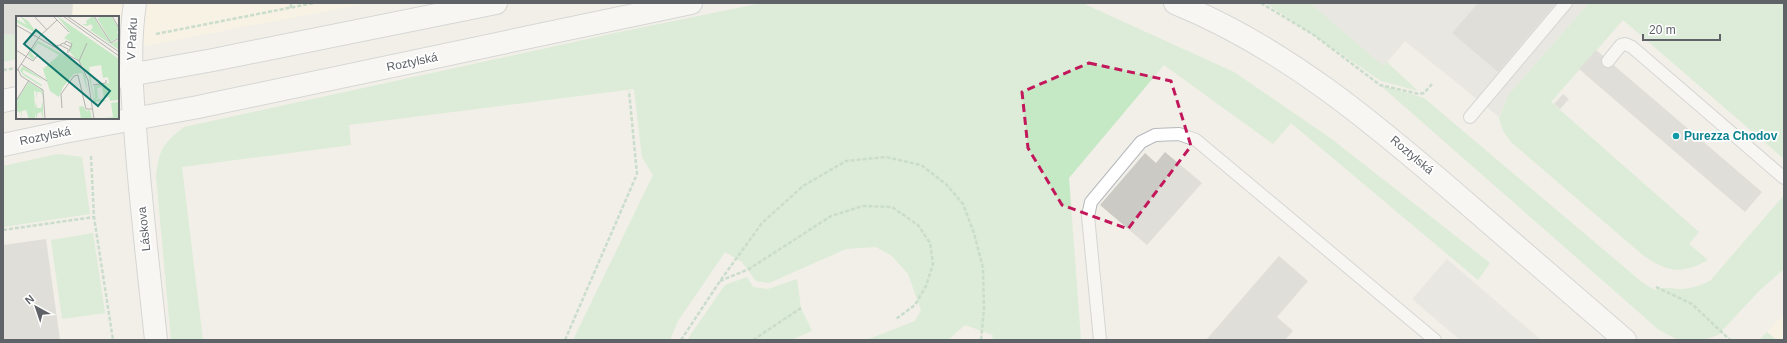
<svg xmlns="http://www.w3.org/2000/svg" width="1787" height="343" font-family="Arial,sans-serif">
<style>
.commercial{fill:#fef7e0}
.industrial{fill:#e0deda}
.green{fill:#c5e8c5}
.building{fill:#cccac5}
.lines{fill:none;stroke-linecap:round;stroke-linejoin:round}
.service-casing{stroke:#b5b8bc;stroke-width:14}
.minor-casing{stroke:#b5b8bc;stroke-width:24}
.secondary-casing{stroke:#b6babf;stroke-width:24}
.path{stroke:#9cc7a9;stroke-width:2.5;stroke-dasharray:4 2;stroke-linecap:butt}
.service{stroke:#fff;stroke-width:12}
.minor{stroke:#fff;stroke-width:22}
.secondary{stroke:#fff;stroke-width:22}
.marked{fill:none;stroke:#c2185b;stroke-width:3;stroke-dasharray:8 5;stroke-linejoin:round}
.culture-dot{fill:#0f9aa8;stroke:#fff;stroke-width:1.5}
.labels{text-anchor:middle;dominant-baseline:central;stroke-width:3.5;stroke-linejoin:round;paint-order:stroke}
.street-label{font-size:12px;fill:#5f6368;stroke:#fff}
.culture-label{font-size:12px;font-weight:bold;fill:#0d838f;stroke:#fff;text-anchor:start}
.inset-road{fill:none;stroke:#b3b3b1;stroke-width:1}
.view{fill:#0f766e;fill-opacity:0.15;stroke:#0f766e;stroke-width:2}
.inset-edge{fill:none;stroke:#5f6368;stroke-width:2}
</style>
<rect width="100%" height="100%" fill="#f1efe8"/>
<!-- commercial -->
<path class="commercial" d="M3 3H369L119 51 118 17H17V35L3 34Z
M1784 314V340H1759L1767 332Z"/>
<!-- industrial -->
<path class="industrial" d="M1310 3H1589L1509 94 1499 117 1405 41 1383 67Z
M1447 259 1541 340H1460L1412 299Z"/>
<!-- green -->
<path class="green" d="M762 3H1082L1234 72 1329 137 1490 263 1478 280 1291 123 1273 144 1164 65 1069 178 1081 340H992L993 335 965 325 948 340H866L915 321 921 310 908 274 892 256 876 247 846 249 769 283 756 281 742 262 725 252 678 321 670 340H573L653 175 642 157 634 89 349 125 351 145 182 167 203 340H171L156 176C159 150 163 143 184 127L620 32Z
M1266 3H1310L1383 66 1387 62 1418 91 1381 81Z
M1589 3H1784V159L1623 20 1551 102 1699 232 1689 244 1708 260C1682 274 1669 273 1644 256L1511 142 1503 131 1499 118 1509 94Z
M3 34 17 35V59L3 62Z
M1380 85 1424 98 1643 283 1655 290C1664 286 1672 289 1683 289 1692 288 1702 285 1710 281L1784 195V269L1759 291 1718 335 1704 340H1678L1659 330Z
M58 154 82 157 90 214 3 227V166Z
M93 233 105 313 62 319 51 240Z
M747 277 753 287 768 289 797 279 801 308 812 331 791 340H687L725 285Z
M1767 332 1777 340H1759Z"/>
<!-- building -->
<path class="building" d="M3 3H73L72 17H17V35L3 34Z
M1478 3H1556L1498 72 1452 33Z
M1596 50 1762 192 1745 212 1579 69Z
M1563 94 1569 99 1560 109 1554 104Z
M1165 152 1202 183 1147 245 1100 205 1145 153 1156 163Z
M46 239 60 340H3V245Z
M1279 256 1308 281 1277 317 1293 331 1285 340H1206Z"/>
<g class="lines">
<!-- service casing -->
<g class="service-casing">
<path id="service" d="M1608 61 1621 45 1625 44 1632 47 1784 178
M1470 117 1566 3
M1100 340 1088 216 1091 202 1141 142 1155 135 1179 134 1196 140 1435 340"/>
</g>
<!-- minor casing -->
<g class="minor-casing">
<path id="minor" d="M135 3C128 49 132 94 136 140 141 207 149 273 156 340"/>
</g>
<!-- secondary casing -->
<g class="secondary-casing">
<path id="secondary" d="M1175 3C1284 47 1375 124 1463 200 1517 246 1571 293 1625 340
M118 77 213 60 496 3
M3 101 17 98
M3 145 64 132 198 107 691 3"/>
</g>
<!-- path -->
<path class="path" d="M1261 3 1314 35 1380 85 1419 94 1424 93 1432 84
M291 8V3
M156 34 314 3
M3 70 17 68
M91 156 94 217 113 340
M3 230 94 217
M720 281 749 269 831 216 863 206 892 207 918 225 930 243 933 264 926 286 915 305 896 319
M1656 287 1692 304 1730 340
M565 340 637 174 629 91
M681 340 720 281 762 223 803 186 846 161 886 157 921 165 946 184 963 204 974 233 983 268 984 309 981 340
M753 340 801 308"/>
<!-- service -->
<use href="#service" class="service"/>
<!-- minor -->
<use href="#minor" class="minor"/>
<!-- secondary -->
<use href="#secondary" class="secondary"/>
</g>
<!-- marked area -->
<path d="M0 0H1787V343H0ZM1089 63 1171 81 1191 146 1128 229 1062 205 1028 148 1022 92Z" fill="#f1efe8" fill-opacity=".55" fill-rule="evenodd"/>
<path class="marked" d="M1089 63 1171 81 1191 146 1128 229 1062 205 1028 148 1022 92Z"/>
<!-- markers -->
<circle class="culture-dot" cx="1676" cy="136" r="4"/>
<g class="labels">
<!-- street labels -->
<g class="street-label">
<text transform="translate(132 39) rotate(-87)">V Parku</text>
<text transform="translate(412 62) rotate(-12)">Roztylská</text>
<text transform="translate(45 136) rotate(-12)">Roztylská</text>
<text transform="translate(1412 155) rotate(40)">Roztylská</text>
<text transform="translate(144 229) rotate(-96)">Láskova</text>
</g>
<!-- culture labels -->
<g class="culture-label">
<text x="1684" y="136">Purezza Chodov</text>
</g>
</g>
<!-- overview -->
<g transform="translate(16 16)">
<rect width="103" height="103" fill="#f1efe8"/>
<path d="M4 0 12 5 22 18 0 6V3L11 9ZM41 0 103 43V88L102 84 94 85 93 81 88 82 86 71 81 72 82 82H79L78 70 93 67 92 61 87 62 85 49 73 51 78 82 92 85 78 86 72 56 53 35 55 26 48 22 54 16ZM77 0 95 28 103 24V34L74 14 77 12 75 8 71 10 66 8H71L70 5ZM80 0 83 3V0H95L103 13 101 16 103 21 95 26ZM22 25 59 45 69 59 72 76 66 57 58 58 47 71 43 81 34 75 27 53 43 39 22 27 15 37 19 41 17 44 12 39ZM7 50 29 65 7 54V57L26 69 25 70 7 59 4 54ZM13 66 26 74 27 83 25 76H21L20 83V75H18L19 93 20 86 21 92H25L27 85V103L25 96 22 97 20 103V94L19 103H13V94V103L10 94 6 95V103L5 94 4 97 0 94V85ZM102 86 103 103H81L97 101 95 87ZM67 90 70 95 74 94 76 103H65L63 91Z" fill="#c5e8c5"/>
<path class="inset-road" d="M18 0 31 14M47 0 103 40M51 0 103 36M78 0 95 27 103 22M96 0 103 12M41 4 53 16M0 9 63 45 72 64 78 103M48 28 50 25 56 28 55 31M44 29 47 27 55 31 53 35M40 30 44 29 52 33V37M0 34 17 45 21 40M63 45 71 27M5 48 31 65M2 53 5 60 27 74 29 103M0 56 23 21 41 4 37 0M77 69 90 67V64M0 85 13 64M46 92 45 78 58 60 62 59 70 93H76"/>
<path class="view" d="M20 14 94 75 82 90 8 28Z"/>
<rect width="103" height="103" class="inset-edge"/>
</g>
<!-- border -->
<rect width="1787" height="343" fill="none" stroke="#5f6368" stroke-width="8"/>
<!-- north arrow -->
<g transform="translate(36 307) rotate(320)" stroke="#ffffff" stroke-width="3" paint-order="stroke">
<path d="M0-3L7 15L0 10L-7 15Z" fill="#5f6368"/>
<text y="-6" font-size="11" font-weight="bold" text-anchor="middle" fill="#5f6368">N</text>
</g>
<!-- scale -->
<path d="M1643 34v6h77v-6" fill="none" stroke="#5f6368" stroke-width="2"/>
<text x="1649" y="34" font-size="12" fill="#5f6368" stroke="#ffffff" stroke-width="3" paint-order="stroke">20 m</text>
</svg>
